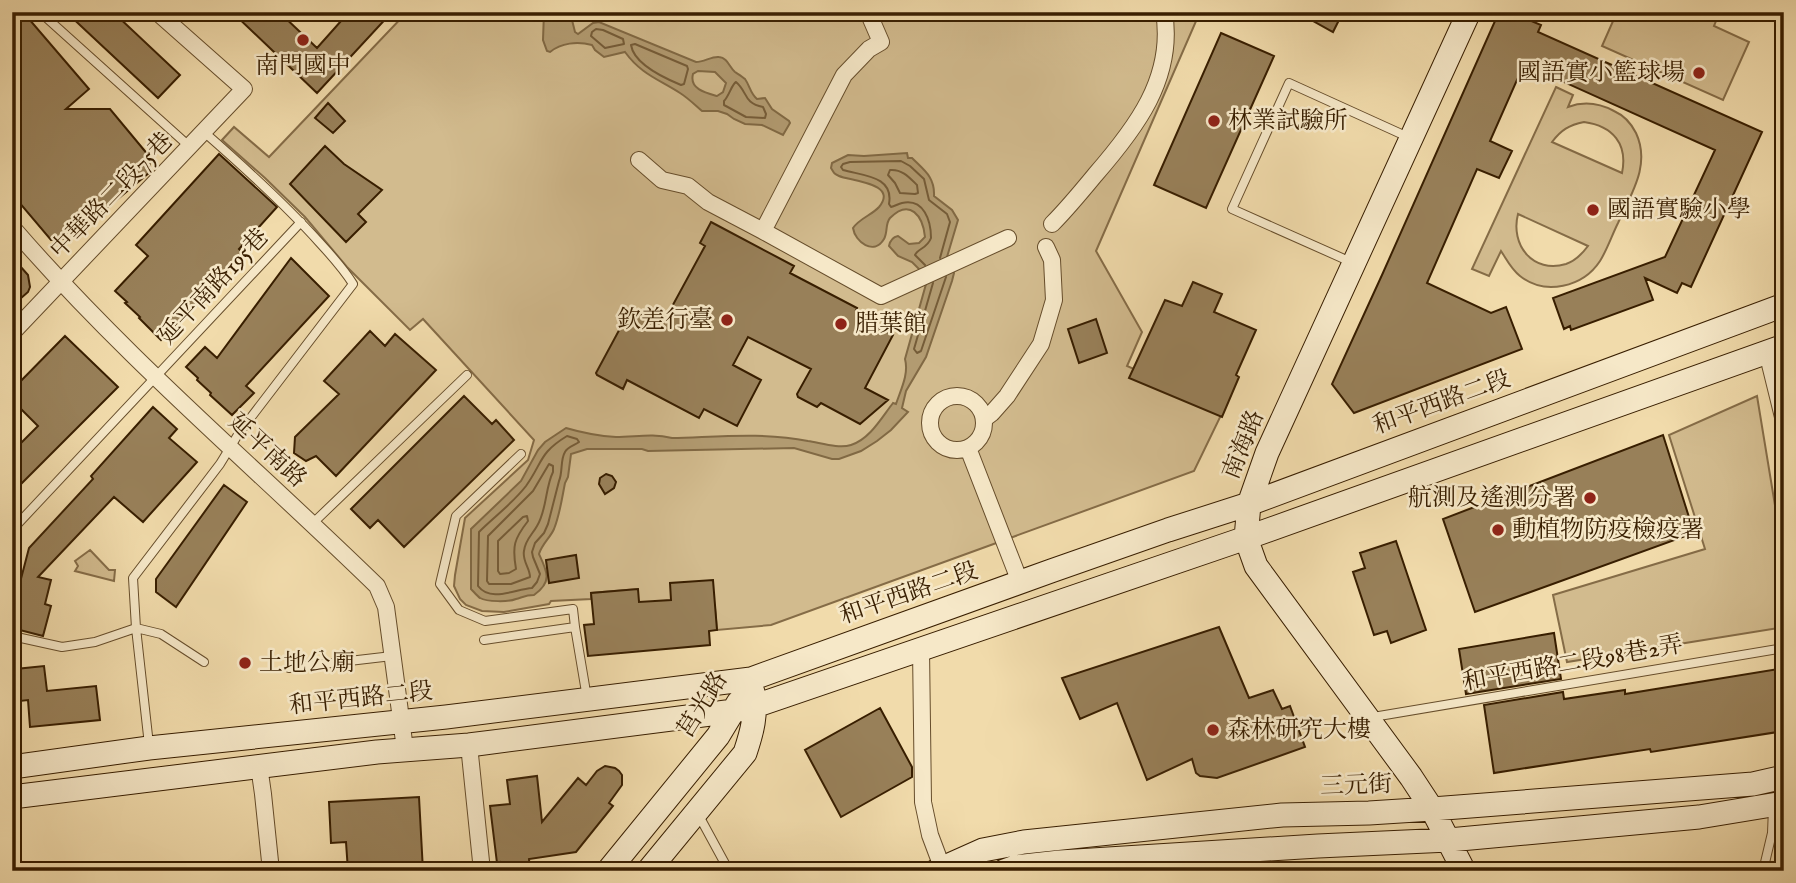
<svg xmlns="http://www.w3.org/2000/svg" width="1796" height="883" font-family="'IM FELL English','Noto Serif TC',serif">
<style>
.green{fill:#d2bb8e;stroke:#856c47;stroke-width:2;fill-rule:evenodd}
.water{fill:#b29b71;stroke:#816944;stroke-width:2;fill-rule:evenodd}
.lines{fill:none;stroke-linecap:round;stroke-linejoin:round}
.shore{stroke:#755c38;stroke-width:2}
.building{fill:#988059;stroke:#381e00;stroke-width:2}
.lane-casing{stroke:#664d2b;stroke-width:10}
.street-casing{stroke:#664d2b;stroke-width:18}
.secondary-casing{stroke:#381e00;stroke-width:25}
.lane{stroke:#f6e8c8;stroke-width:8}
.street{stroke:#f6e8c8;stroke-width:16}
.secondary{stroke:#f6e8c8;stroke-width:23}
.poi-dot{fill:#8f2418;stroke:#f6e8c8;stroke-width:2.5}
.labels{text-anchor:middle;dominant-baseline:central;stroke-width:5;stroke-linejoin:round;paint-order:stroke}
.poi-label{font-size:24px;fill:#381e00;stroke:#f6e8c8;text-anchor:start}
.street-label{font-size:24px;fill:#381e00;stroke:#f6e8c8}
</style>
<rect width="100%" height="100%" fill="#f1dbab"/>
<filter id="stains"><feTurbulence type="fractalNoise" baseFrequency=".00286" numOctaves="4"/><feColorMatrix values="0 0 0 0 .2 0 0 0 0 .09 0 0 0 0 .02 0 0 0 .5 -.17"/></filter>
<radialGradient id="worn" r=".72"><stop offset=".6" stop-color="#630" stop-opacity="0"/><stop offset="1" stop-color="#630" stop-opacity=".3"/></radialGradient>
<!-- green -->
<path class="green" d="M407 12H1200L1096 251 1142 332 1127 366 1224 409 1194 471 771 625 717 630 715 608 640 615 637 589 591 593V599L551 601 549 604 504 612 482 611 466 605 460 599 454 586 455 575 465 518 528 460 534 440 423 319 410 330 347 267 305 217 265 178 222 140 234 127 269 157Z
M1617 12H1710L1718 16 1714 26 1749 42 1723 100 1602 46Z
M1556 87 1573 95 1568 107C1584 101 1599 103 1614 111 1623 115 1631 123 1636 133 1651 165 1631 194 1618 223 1612 235 1607 250 1600 261 1583 287 1545 296 1520 276 1511 269 1507 260 1501 251L1489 276 1472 269ZM1584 122C1613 126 1628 144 1622 173L1552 142C1561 130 1569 125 1584 122ZM1518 214 1588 246C1582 254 1575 261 1566 264 1533 274 1510 245 1518 214Z
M1757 396 1784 560V627L1567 662 1553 595 1705 549 1669 435Z
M90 550 109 570H115L114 581 75 571 78 566 75 561Z"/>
<!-- water -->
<path class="water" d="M544 12H570L575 32 578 34 593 23 599 22 696 62C704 62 712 56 719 57 728 58 729 67 735 72 738 74 743 77 745 79 750 86 750 93 757 99L765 98 772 109 789 121 790 123 783 135 762 125 745 124 734 119 727 114 718 111H702C695 105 688 98 680 93 658 79 641 74 625 52L604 57 595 50 592 45C577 41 561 43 550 52L547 51 543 40ZM698 71 715 72 726 83 723 92 717 96C706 93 689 89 693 74Z
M907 153 908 158H912C924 170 935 177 934 196L952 210 958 220 947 257 954 273 952 281 926 357 906 391 902 408 908 412 891 430 877 441 861 451 839 459H832L794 448 648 451 642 449H587L571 454 568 477 565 483C562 498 560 514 554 529 550 538 542 544 539 554 547 571 553 582 534 595 526 595 523 597 516 599 509 602 487 602 480 598 478 597 473 591 471 589V529L521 481 538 450 545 442 566 428C583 433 598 436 616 437 636 437 652 433 672 438 717 437 764 432 808 441 821 443 839 449 851 445 870 439 882 417 893 403L896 404C901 389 909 374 905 359L926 284 920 270 912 262 898 256 889 246C890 241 893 237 898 236L909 244 919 243 925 237C923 216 910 198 890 218 885 224 888 232 884 239 874 256 855 242 853 228 860 218 872 215 879 207 899 183 850 181 839 176 834 174 834 173 831 168L832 163 848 155 864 156Z"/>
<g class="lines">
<!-- shore -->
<path class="shore" d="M596 29 603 30 623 39 624 44 605 48 591 36 592 32Z
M635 44 687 66 688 69 684 84 681 85C664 78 634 64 631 45Z
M736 82C748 92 743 103 763 107L766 114 765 118 746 117 724 105V101C729 96 732 84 736 82Z
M890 170C902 169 909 177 917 185L918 193 915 194 900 193 895 183 888 175Z
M925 265 915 255C918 248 927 249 931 238 931 221 924 198 902 203 898 204 895 206 891 207L889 204C894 176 864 176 843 170L841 167 843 164 850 162 901 161 910 166 924 179 929 200 947 214 950 222 940 258
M933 283 914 349 917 353 921 351 946 277
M567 436 577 439 579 442C575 445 567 447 565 452 560 460 563 472 559 481L548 524 544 533 535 543 532 552 533 557 540 574 537 582 532 588C515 589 491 603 478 586L479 532C494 517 513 503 526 486 543 462 539 453 567 436Z
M549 464 553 466V472C545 488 547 510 537 526 532 535 525 540 524 551 522 561 530 568 530 577L511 584H489L487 581 488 536 533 491Z
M527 516 528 521C514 539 512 546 516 569L509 573 500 574 498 571V541L523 517Z"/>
</g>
<!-- building -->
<path class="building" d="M12 12H23L89 89 66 109H110L149 156 150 172 71 238 51 240 12 194Z
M66 12H113L180 75 158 98Z
M232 12H279L317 48 349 12H392L317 93Z
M1297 12H1343L1333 32Z
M1499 12H1510L1541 25 1538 32 1762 132 1691 287 1682 283 1677 293 1645 278 1653 300 1571 330 1570 326 1564 329 1553 298 1665 257 1715 150 1524 64 1490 141 1512 151 1499 178 1477 169 1427 283 1491 313 1506 307 1522 349 1354 413 1332 384 1382 275Z
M1221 33 1274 56 1206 208 1154 185Z
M328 103 345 121 333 133 315 118Z
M325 146 344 164 382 190 358 214 366 222 346 242 290 184Z
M219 154 277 207 239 249 243 253 161 340 139 318 140 317 125 303 127 302 115 291 148 256 136 245Z
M711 222 794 266 790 273 857 308 856 310 865 314 862 319 893 335 865 388 888 400 860 424 821 403 817 407 798 397 797 394 811 369 748 337 733 365 761 380 737 426 704 409 699 418 627 380 623 389 597 375 596 373 631 308 662 325 705 246 700 243Z
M12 257 28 275 30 287 28 292 12 306Z
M291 258 329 296 246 386 254 393 232 415 210 395 211 393 197 380 198 378 186 367 205 347 217 358Z
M1193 282 1222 294 1214 312 1256 330 1236 375 1239 377 1222 417 1129 378 1165 300 1182 306Z
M1096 319 1107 353 1079 363 1068 329Z
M370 331 385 346 395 334 436 370 336 476 316 456 306 461 294 453 295 437 339 394 324 381Z
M65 336 118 387 12 493V452L38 426 12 400V390Z
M464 396 492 424 496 420 514 440 404 547 378 520 370 528 351 509Z
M153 407 177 429 169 438 197 462 143 522 114 497 38 577 51 580 45 604 51 606 43 636 12 628V598H16L29 548 93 479 91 476Z
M1663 435 1694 533 1475 612 1443 519Z
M606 474 612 476 616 482 614 488 605 494 599 484 600 478Z
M224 485 247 502 176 607 156 592V579Z
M1396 541 1426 630 1391 643 1387 631 1374 635 1353 572 1365 568 1360 553Z
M576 555 579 578 549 583 546 560Z
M713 580 717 630 709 631 710 645 588 656 584 625 594 624 591 593 638 589 639 602 671 600 670 583Z
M1219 627 1249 698 1273 690 1282 709 1290 706 1305 747 1217 778 1200 776 1196 773 1192 759 1147 780 1117 703 1080 719 1062 678Z
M1554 633 1561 679 1466 694 1459 649Z
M44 666 47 691 96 686 100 720 30 727 28 700 20 701 16 669Z
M1784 668V731L1651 752 1650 749 1494 773 1484 705 1563 692 1564 699 1625 690V694Z
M880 708 912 767V777L841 817 805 750Z
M605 766 615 768 619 771 622 775V785L609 803 613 806 576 852 529 859 530 871H501L500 862 497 863 490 806 510 804 507 780 537 776 542 822 578 778 586 785 597 771Z
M419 797 423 871H348L346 842 331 843 329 802Z"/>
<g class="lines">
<!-- lane casing -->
<g class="lane-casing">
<path id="lane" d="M40 12 190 147
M1351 262 1232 209 1289 83 1408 137
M521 454 456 516 440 584 459 610 485 621 573 609 575 627
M312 524 467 375
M12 530 301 222
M12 636 62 647 95 642 136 628 161 634 204 662
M484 640 575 627 587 698
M289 668 392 656
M1373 717 1784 648
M149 745 136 628 133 578 220 464 239 433 353 284C343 268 331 255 319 242 283 202 244 167 204 132
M698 814 729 871
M1763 871 1772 833 1773 808"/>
</g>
<!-- street casing -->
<g class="street-casing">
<path id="street" d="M639 160 662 180 688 186 708 202 763 231 844 75 869 49 881 42 868 12
M1052 224C1067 209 1081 192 1095 175 1135 129 1175 78 1164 12
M12 227C124 357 255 467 377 586L386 607 405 749
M763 231 881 296 1008 238
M12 333 244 89 157 12
M1767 352 1784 421
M930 423a27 27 0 1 1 54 0a27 27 0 1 1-54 0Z
M984 419 992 413 1007 396 1041 344 1054 300 1052 260 1046 247
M968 448 1020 582
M921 649 923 802 930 835 942 867
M469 745 482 871
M259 766 263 794 271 871"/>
</g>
<!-- secondary casing -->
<g class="secondary-casing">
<path id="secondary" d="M12 767 149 748 446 717 751 679 1051 571 1168 530 1249 504 1784 305
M12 797 377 752 469 745 734 711 755 706 1246 538 1784 346
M608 871 718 736 738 703
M648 871 745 753C752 732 757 714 753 692
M936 871 983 850 1024 842 1282 815 1369 813 1432 809 1753 784 1784 777
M1004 871 1015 867 1060 862 1318 846 1449 840 1699 817 1784 803
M1464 871 1432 809 1411 777 1256 566 1246 538 1249 504 1267 453 1469 12"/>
</g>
<!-- lane -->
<use href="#lane" class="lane"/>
<!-- street -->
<use href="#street" class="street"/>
<!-- secondary -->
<use href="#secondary" class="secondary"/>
</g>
<!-- markers -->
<g class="poi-dot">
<circle cx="303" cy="40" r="7"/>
<circle cx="1699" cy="73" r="7"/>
<circle cx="1214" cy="121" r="7"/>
<circle cx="1593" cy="210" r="7"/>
<circle cx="727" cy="320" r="7"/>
<circle cx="841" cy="324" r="7"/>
<circle cx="1590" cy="498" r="7"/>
<circle cx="1498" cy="530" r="7"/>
<circle cx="245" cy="663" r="7"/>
<circle cx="1213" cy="730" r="7"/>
</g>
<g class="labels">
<!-- poi labels -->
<g class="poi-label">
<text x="303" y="66" text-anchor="middle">南門國中</text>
<text x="1685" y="73" text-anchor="end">國語實小籃球場</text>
<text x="1228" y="121">林業試驗所</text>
<text x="1607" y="210">國語實驗小學</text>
<text x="713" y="320" text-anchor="end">欽差行臺</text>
<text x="855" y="324">腊葉館</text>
<text x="1576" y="498" text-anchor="end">航測及遙測分署</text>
<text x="1512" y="530">動植物防疫檢疫署</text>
<text x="259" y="663">土地公廟</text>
<text x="1227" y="730">森林研究大樓</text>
</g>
<!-- street labels -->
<g class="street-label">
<text transform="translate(112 196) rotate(-46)">中華路二段75巷</text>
<text transform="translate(214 287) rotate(-47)">延平南路195巷</text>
<text transform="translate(1442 403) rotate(-20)">和平西路二段</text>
<text transform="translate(1244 445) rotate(-68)">南海路</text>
<text transform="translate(267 451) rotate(43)">延平南路</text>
<text transform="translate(909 594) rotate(-19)">和平西路二段</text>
<text transform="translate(1573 664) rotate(-10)">和平西路二段98巷2弄</text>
<text transform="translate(361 699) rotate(-6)">和平西路二段</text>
<text transform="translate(703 705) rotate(-58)">莒光路</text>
<text transform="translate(1356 786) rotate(-2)">三元街</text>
</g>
</g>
<!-- margin -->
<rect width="1796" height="883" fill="none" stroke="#f1dbab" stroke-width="42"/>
<rect x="14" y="14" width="1768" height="855" fill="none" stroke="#381e00" stroke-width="3.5"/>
<rect x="21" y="21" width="1754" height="841" fill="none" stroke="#381e00" stroke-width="2"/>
<rect width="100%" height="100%" filter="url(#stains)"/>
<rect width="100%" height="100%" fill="url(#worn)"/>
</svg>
